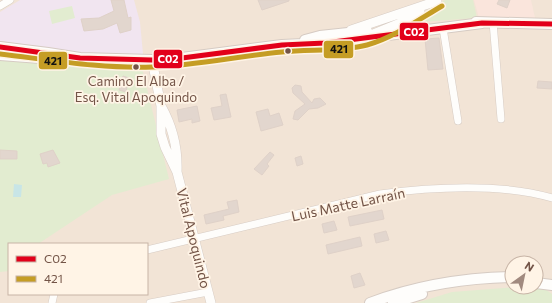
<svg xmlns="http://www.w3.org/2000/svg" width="552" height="303" font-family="Commissioner,sans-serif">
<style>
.residential{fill:#f2e4d6;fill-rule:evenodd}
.commercial{fill:#fae5dc}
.education{fill:#f1e5f0}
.green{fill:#e2ecd0}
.water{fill:#c8e5e6}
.building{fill:#e2d6ce;stroke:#dfd1c8}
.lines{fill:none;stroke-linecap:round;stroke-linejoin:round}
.minor-casing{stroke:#d7ccc4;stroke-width:8}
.tertiary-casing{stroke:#d7ccc4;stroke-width:10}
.secondary-casing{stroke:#d6cbc3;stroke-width:12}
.minor{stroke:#fefdfb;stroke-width:7}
.tertiary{stroke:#fefdfb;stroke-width:9}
.secondary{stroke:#fefdfb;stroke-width:10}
.bus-1-casing{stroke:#fff4e6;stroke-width:8}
.bus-2-casing{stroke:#fff4e6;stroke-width:8}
.bus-1{stroke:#e2001a;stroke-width:5}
.bus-2{stroke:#c59d24;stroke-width:5}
.bus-dot{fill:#735447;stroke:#fff4e6;stroke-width:1.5}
.labels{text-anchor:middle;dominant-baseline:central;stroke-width:3.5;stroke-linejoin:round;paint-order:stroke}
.bus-label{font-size:13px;fill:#735447;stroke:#fff4e6}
.street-label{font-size:14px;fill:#735447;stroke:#fff4e6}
.line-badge{stroke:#fff4e6;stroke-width:1.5}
.badge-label{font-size:11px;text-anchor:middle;font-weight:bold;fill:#fff}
.pale-badge-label{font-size:11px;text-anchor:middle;font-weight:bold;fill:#111}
</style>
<rect width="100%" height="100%" fill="#f6efe6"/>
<!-- residential -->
<path class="residential" d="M0 0H552V303H0ZM9 244H147V294H9ZM512 263H536V287H512Z"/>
<!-- commercial -->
<path class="commercial" d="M474 0H531L535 18H479Z"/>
<!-- education -->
<path class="education" d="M20 0H134L140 22 143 54 107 55 57 51 51 48 0 41V12Z"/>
<!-- green -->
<path class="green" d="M445 0H473L477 18 404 23Z
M72 6 75 18 52 24 49 11Z
M0 59 81 67 142 68 169 179 112 195 38 244H9V271L0 272Z
M517 287 545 289 552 294V303H416L452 292Z"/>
<!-- water -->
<path class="water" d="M14 184 22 185 21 197H13Z"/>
<!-- building -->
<path class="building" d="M111 0H124L128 18 131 17V30L120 33 117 23 103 29 84 31 81 19 99 18 114 11Z
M258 0H289V1L262 10Z
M499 0H510L507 8 497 4Z
M439 38 443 69 428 70 425 39Z
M123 76 129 78 126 92 119 90Z
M538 81 552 82V89L537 88Z
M295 85 301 86 302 92 312 103 314 99 320 98 326 104 318 108 309 109 298 120 293 119 295 111 305 104 293 93 292 88Z
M226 94 231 117 214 120 211 108 222 106 220 95Z
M197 106 200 121 192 123V119L179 122 177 110Z
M268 109 270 116 279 113 283 125 261 131 256 112Z
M0 150 17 151V159H0Z
M53 150 60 163 48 167 47 163 43 164 40 154Z
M270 152 274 155 267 164 269 166 262 175 254 169Z
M301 156 303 164 297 166 295 158Z
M237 200 239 212 223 216 224 220 206 224 204 215 229 209 227 202Z
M382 210 384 219 350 226 348 217Z
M334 221 337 230 324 233 322 224Z
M386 231 389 240 376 243 374 234Z
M360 237 362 246 328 254 326 245Z
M360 273 365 285 354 288 351 276Z"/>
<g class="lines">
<!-- minor casing -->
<g class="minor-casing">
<path id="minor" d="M0 6 10 0
M493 22 501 119
M443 28 458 121
M147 250 380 194C431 187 503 183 552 198
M52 303 54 294
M150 303 208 292"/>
</g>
<!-- tertiary casing -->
<g class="tertiary-casing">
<path id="tertiary" d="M351 30 437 1
M371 35 398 24 420 11
M152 60 161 106V134L165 147 177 172 211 303
M161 106C173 127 178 147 177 172"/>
</g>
<!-- secondary casing -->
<g class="secondary-casing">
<path id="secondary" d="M476 22 552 24
M305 40 320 36 367 31
M0 47 48 53 80 58 152 60 182 58 282 45 325 43 482 23
M0 55 40 58
M536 283 552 285
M370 303C415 286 464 278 512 277
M393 303 422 294"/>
</g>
<!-- minor -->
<use href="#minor" class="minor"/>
<!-- tertiary -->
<use href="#tertiary" class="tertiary"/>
<!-- secondary -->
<use href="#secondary" class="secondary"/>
<!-- bus-1 casing -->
<g class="bus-1-casing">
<path id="bus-1" d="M0 47 80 58 152 60 182 58 282 45 325 43 482 23 552 24"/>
</g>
<!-- bus-2 casing -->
<g class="bus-2-casing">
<path id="bus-2" d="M0 54C51 60 102 69 153 67 197 65 239 56 282 52 310 49 340 52 367 45 393 38 418 20 442 6"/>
</g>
<!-- bus-1 -->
<use href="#bus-1" class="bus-1"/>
<!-- bus-2 -->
<use href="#bus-2" class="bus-2"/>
</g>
<!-- markers -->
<g class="bus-dot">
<circle cx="288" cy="51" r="3.5"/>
<circle cx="136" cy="67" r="3.5"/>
</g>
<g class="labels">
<!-- bus labels -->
<g class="bus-label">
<text x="136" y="81">Camino El Alba /<tspan x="136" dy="16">Esq. Vital Apoquindo</tspan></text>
</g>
<!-- street labels -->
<g class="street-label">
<text transform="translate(348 204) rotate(-12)">Luis Matte Larraín</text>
<text transform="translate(194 238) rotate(76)">Vital Apoquindo</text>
</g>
</g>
<g class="line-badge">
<rect x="399" y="22" width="30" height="19" rx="4" fill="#e2001a"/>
<rect x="323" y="40" width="31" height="19" rx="4" fill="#c59d24"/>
<rect x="153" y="49" width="30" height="20" rx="4" fill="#e2001a"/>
<rect x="38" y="51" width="30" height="19" rx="4" fill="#c59d24"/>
</g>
<g class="badge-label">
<text x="414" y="36">C02</text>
<text x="168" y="63">C02</text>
</g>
<g class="pale-badge-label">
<text x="339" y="53">421</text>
<text x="53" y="65">421</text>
</g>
<!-- legend -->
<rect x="8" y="243" width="140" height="52" fill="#fff4e6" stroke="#c7b4a6"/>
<rect x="16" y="256" width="20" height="6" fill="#e2001a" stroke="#c7b4a6"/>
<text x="44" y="263" font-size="12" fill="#735447">C02</text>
<rect x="16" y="276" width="20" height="6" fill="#c59d24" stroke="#c7b4a6"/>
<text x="44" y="283" font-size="12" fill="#735447">421</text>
<!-- north arrow -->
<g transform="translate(524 275) rotate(33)"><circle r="19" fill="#fff4e6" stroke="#c7b4a6"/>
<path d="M0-3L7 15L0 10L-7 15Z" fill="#a18a7f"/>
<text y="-6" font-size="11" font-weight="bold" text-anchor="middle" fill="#735447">N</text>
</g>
</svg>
